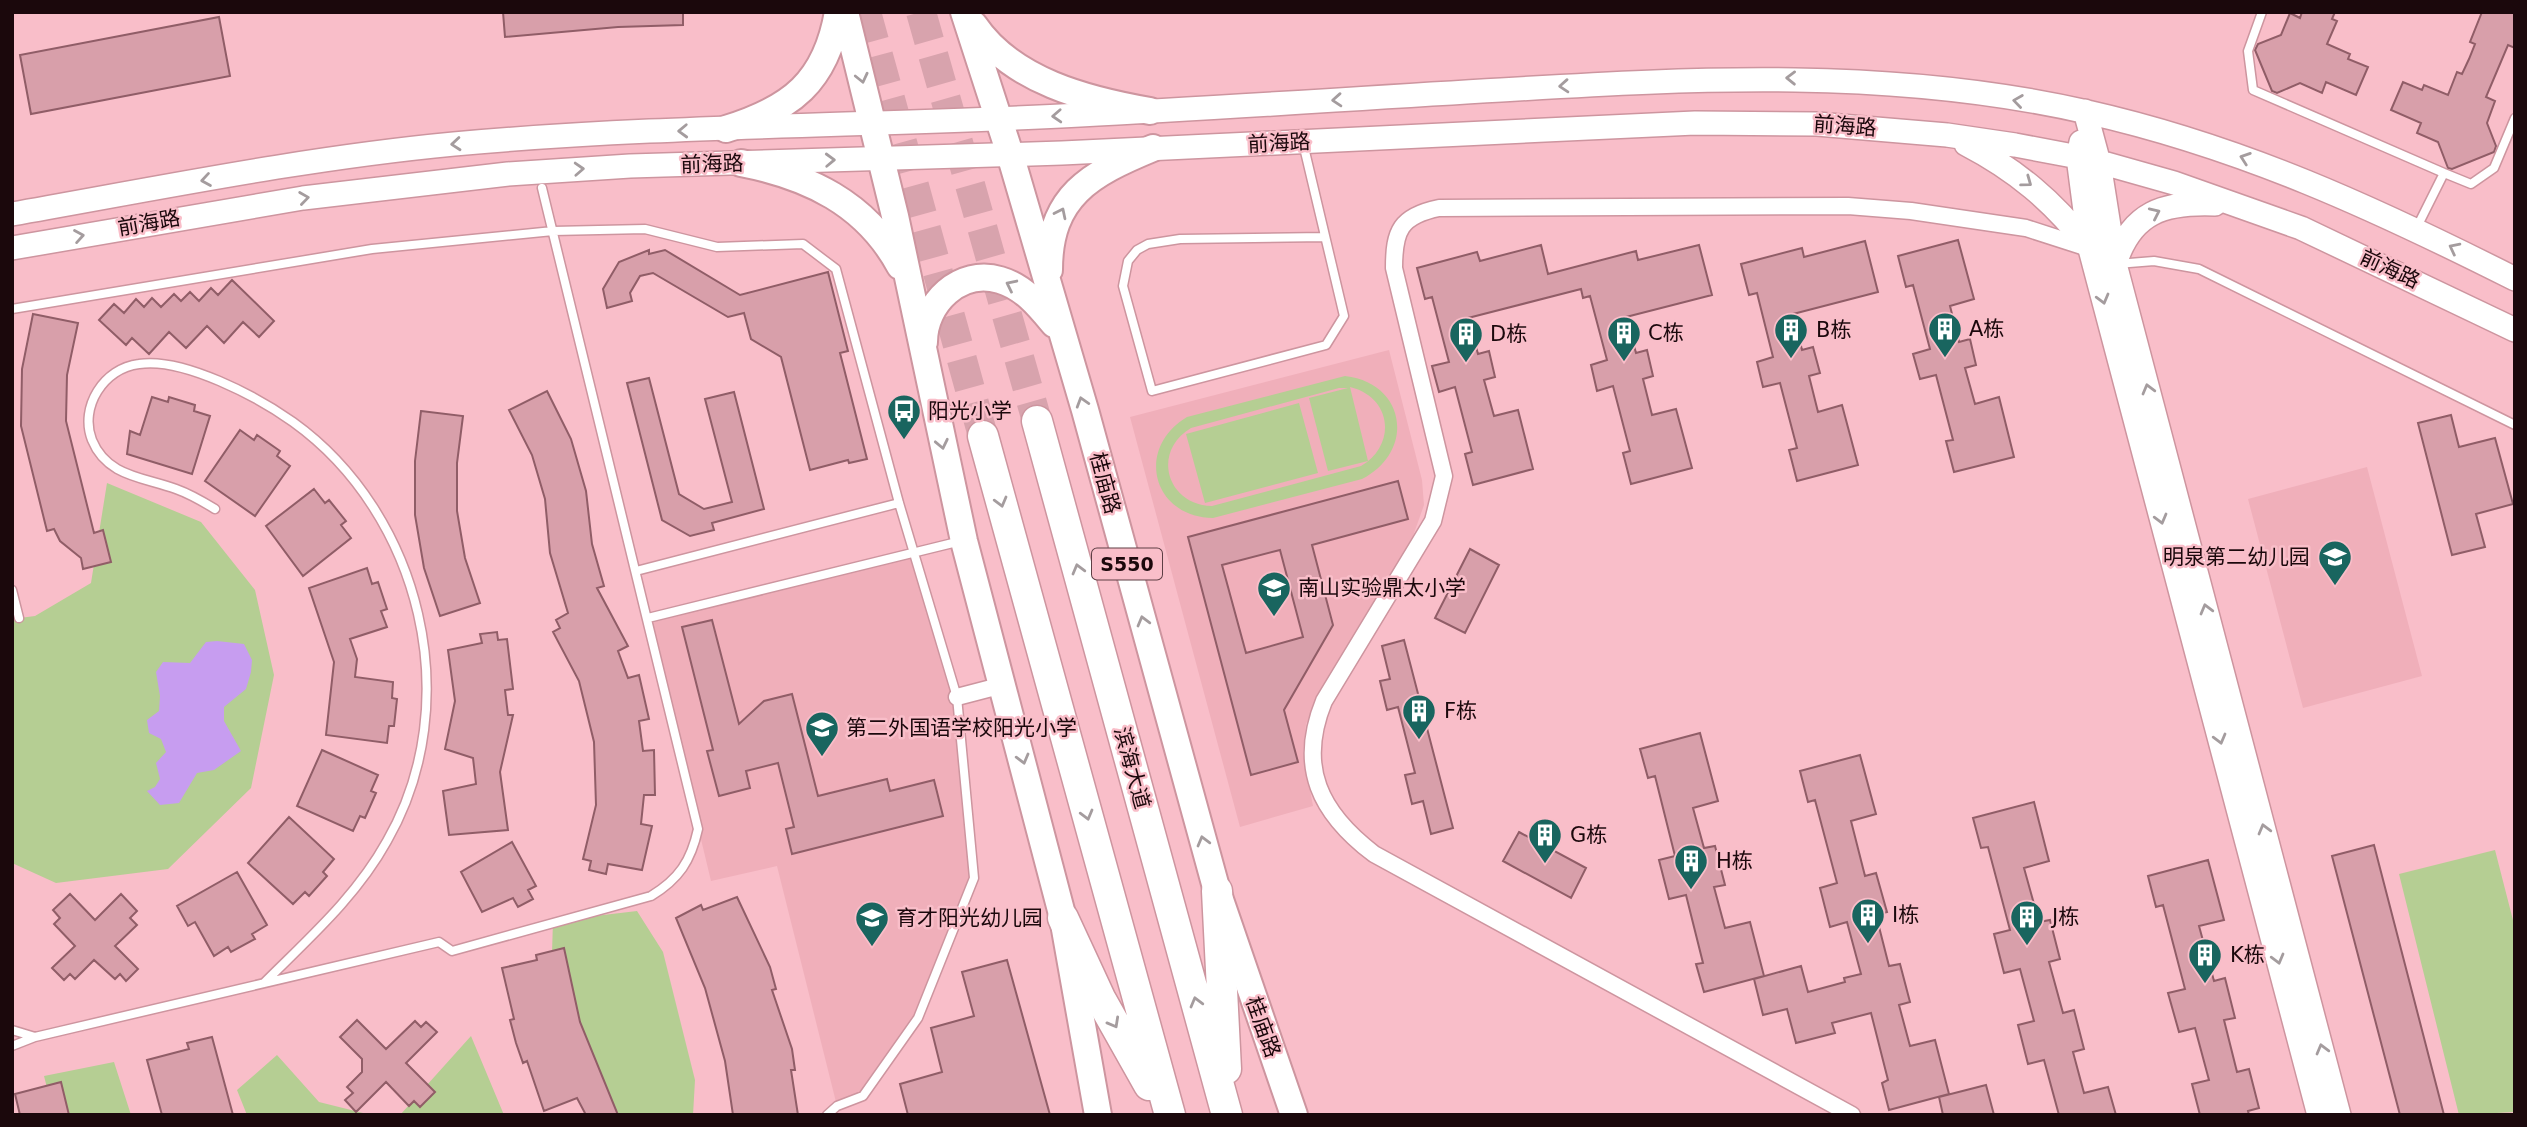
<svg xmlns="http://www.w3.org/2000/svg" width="2527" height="1127" font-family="'DejaVu Sans','Noto Sans SC',sans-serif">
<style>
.built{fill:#f0afba}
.green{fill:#b5ce93;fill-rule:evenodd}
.water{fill:#c79df0}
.building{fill:#d89faa;stroke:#905d67;stroke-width:2;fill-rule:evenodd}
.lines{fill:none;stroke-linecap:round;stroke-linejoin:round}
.highway-tunnel{stroke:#d8a3ad;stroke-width:30;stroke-dasharray:30 15;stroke-linecap:butt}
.lane-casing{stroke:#cd959f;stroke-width:11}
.street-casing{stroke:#cd959f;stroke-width:19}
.secondary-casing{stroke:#cd959f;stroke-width:26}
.primary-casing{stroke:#cd959f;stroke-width:30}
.highway-casing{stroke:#cd959f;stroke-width:33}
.lane{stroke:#fff;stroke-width:8}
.street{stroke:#fff;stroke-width:16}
.secondary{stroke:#fff;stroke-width:23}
.primary{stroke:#fff;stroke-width:26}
.highway{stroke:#fff;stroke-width:30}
.oneway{stroke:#a49c9e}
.labels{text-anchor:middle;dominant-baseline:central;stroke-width:5;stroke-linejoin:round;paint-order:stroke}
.shield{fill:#f9bec9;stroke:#5e3f45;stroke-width:2}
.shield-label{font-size:19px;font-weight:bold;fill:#1b080c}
.street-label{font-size:21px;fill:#1b080c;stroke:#f9bec9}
.poi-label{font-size:21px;fill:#1b080c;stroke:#f9bec9;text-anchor:start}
</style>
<rect width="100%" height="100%" fill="#f9bec9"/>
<!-- built -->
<path class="built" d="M1389 350 1422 480 1424 505 1413 536 1317 699 1306 724 1303 752 1313 806 1240 827 1130 417Z
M2367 467 2422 676 2303 708 2248 499Z
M914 554 957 697 974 878 918 1018 863 1096 837 1106 777 866 711 881 648 618Z"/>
<!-- green -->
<path class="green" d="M1345 376C1406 383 1416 451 1362 479L1213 518C1152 517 1135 448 1187 417ZM1350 387C1392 397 1397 445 1361 466L1212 506C1167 505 1151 452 1191 428L1339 388H1348L1309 398 1328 471 1368 461Z
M1299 403 1318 473 1205 503 1186 434Z
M107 483 201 522 255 590 274 675 251 788 168 869 56 883 12 863V619L35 616 91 583Z
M2495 850 2515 928V1112L2459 1115 2399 874Z
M637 911 663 952 695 1080 693 1115H592L551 985 553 921Z
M471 1036 504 1115H400Z
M277 1055 319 1102 371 1115H247L237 1090Z
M114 1062 131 1115H54L44 1076Z"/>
<!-- water -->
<path class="water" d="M217 641 244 644 252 660 251 672 246 689 224 707V721L241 751 214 770 197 773 179 803 160 805 147 791 155 787 160 779 156 763 166 752 161 739 149 733 147 720 159 711 160 696 156 672 163 662 190 663 206 642Z"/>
<!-- building -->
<path class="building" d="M503 12H683V25L618 27 505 37Z
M2302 12H2335L2332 19 2337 21 2327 44 2350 54 2348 59 2368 67 2356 95 2326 82 2322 93 2300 83 2277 93 2272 91 2255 50 2258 44 2281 35 2290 13 2300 18Z
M2482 12H2515V48L2508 45 2486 97 2495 101 2487 123 2496 146 2494 152 2452 169 2448 168 2438 142 2417 133 2421 123 2391 110 2403 82 2422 90 2424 85 2448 95 2457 72 2462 74 2469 59 2475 44 2470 42Z
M219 17 230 76 31 114 20 55Z
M1958 240 1974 299 1950 306 1959 342 1970 339 1976 365 1965 368 1975 404 1999 397 2014 457 1954 472 1946 441 1953 440 1936 375 1920 379 1913 354 1930 349 1913 285 1906 287 1898 256Z
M1865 241 1878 292 1793 314 1802 350 1813 347 1820 373 1809 376 1818 412 1842 405 1858 465 1797 481 1789 450 1797 448 1780 383 1763 387 1757 362 1773 357 1757 293 1749 295 1741 264 1802 248 1804 257Z
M1541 245 1548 274 1636 251 1638 260 1699 245 1712 295 1626 317 1636 353 1647 350 1653 376 1643 379 1652 415 1676 409 1692 468 1631 484 1623 453 1630 451 1613 386 1597 391 1591 365 1607 360 1590 296 1583 298 1581 289 1468 318 1478 354 1489 351 1495 377 1484 380 1494 416 1518 410 1533 469 1473 485 1465 454 1472 452 1455 387 1439 392 1432 366 1449 362 1432 297 1425 299 1417 268 1477 252 1480 261Z
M649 250V254L665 250 740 295 828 272 848 351 840 353 867 459 849 463 848 460 810 470 781 357 751 339 744 313 728 317 653 273 640 276 630 293 632 301 607 308 603 289 619 262Z
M232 280 274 321 259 337 243 322 224 343 207 326 186 348 169 332 149 354 132 338 126 345 99 320 114 304 124 313 136 299 144 307 152 298 161 307 174 294 181 301 190 292 199 301 211 288 218 295Z
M33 314 78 323 67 375 66 421 94 533 103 530 111 562 83 569 81 558 60 541 54 529 47 531 21 426 22 369Z
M649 378 679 494 704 509 732 502 705 399 734 392 764 509 712 523 714 530 690 536 662 520 627 383Z
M547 391 571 439 586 491 592 544 604 586 597 588 628 646 618 651 628 678 639 675 649 719 639 721 643 751 654 750 655 795H644L641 824 652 826 642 870 608 864 606 874 589 870 591 861 583 859 596 805 594 742 579 681 553 632 560 628 556 620 568 613 550 553 545 499 532 455 509 410Z
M152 397 168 402 169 397 195 405 194 411 210 416 192 474 127 454 130 431 140 435Z
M421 411 463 416 457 463V511L465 558 480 603 440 616 424 568 415 515V461Z
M2451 415 2459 447 2495 438 2513 504 2476 514 2485 547 2452 555 2418 423Z
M240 430 254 440 257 435 280 451 277 456 290 466 255 516 205 481Z
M1398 481 1408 519 1312 545 1333 625 1284 710 1298 762 1251 775 1188 537ZM1280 550 1303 637 1246 653 1222 565Z
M314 489 325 503 329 500 346 521 341 525 351 538 303 576 266 526Z
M1470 549 1499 565 1465 633 1435 618Z
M367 568 372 584 378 582 387 609 381 611 387 627 350 639 357 659 355 677 393 682 392 698 397 699 394 726H389L387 743 326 735 334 662 309 588Z
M712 620 739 724 764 701 792 694 818 796 887 779 890 791 934 780 943 816 792 854 786 829 794 827 778 763 746 771 750 788 719 796 707 751 713 750 682 627Z
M497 632 498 640 507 639 513 689 505 690 508 715H513L500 772 508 830 449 835 443 791 476 784 473 758 445 749 455 701 448 650 482 643 480 634Z
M1404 640 1453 828 1431 834 1423 801 1412 804 1405 775 1415 773 1398 707 1387 710 1380 681 1390 679 1382 646Z
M1700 733 1718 801 1693 808 1704 848 1715 846 1725 885 1714 887 1725 928 1750 922 1764 976 1704 992 1696 964 1703 963 1686 895 1669 899 1659 860 1675 856 1655 776 1648 778 1640 749Z
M322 750 378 775 371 791 376 793 365 818 360 816 353 831 297 806Z
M1860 755 1876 814 1851 821 1865 876 1876 873 1887 912 1876 915 1889 966 1900 964 1910 1002 1899 1005 1910 1046 1935 1040 1949 1094 1889 1110 1882 1083 1888 1080 1871 1013 1832 1023 1835 1033 1796 1043 1787 1009 1763 1015 1754 979 1801 966 1808 992 1845 982 1844 978 1861 974 1847 922 1830 927 1820 888 1837 883 1815 800 1808 802 1800 771Z
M2034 802 2049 861 2024 868 2039 922 2050 920 2060 959 2049 962 2063 1013 2074 1010 2084 1049 2073 1052 2084 1093 2108 1087 2116 1115H2059L2044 1060 2028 1064 2018 1025 2034 1021 2020 969 2004 973 1994 934 2010 930 1988 847 1981 848 1973 818Z
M289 817 334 859 323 872 327 876 309 896 305 892 293 904 248 863Z
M1519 832 1586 868 1571 898 1503 861Z
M512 842 536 886 528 890 533 899 518 907 513 898 482 912 461 872Z
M2374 845 2444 1115H2400L2332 856Z
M2208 860 2224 920 2199 926 2214 981 2225 978 2235 1018 2224 1020 2237 1072 2249 1069 2259 1108 2248 1111 2249 1115H2200L2192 1084 2209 1080 2195 1028 2179 1032 2168 993 2185 989 2163 905 2156 907 2148 876Z
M237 872 267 925 252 934 255 939 231 952 228 947 214 956 195 922 188 926 177 906Z
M70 894 95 920 121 894 137 911 130 918 137 925 115 946 138 969 126 981 120 974 115 979 94 960 75 979 70 974 64 980 52 968 75 946 54 924 60 918 53 910Z
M737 897 770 967 776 989 772 990 792 1049 795 1070H791L798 1115H733L725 1061 705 988 676 918 701 905 703 910Z
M564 948 580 1022 618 1115H586L577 1098 544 1111 527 1061 523 1063 516 1043 510 1020 514 1019 502 968 537 960 536 955Z
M1007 960 1050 1115H908L900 1084 942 1072 931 1028 974 1016 962 972Z
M357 1020 386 1049 415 1021 421 1027 426 1022 437 1032 406 1063 435 1092 420 1107 414 1101 409 1106 386 1082 356 1112 345 1100 353 1093 347 1087 362 1072V1059L340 1037Z
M212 1037 233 1115H162L147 1060 189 1049 187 1043Z
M61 1082 69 1115H20L15 1094Z
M1986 1085 1994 1115H1943L1939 1097Z"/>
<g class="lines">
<!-- highway-tunnel -->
<path class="highway-tunnel" d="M866 12 983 436
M921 12 1037 421"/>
<!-- lane casing -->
<g class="lane-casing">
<path id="lane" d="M2262 12 2248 51 2253 90 2444 173 2471 184 2494 168 2515 118
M1303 143 1344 316 1326 345 1152 391 1123 286 1128 261 1137 250 1148 244 1180 239 1325 237
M2416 229 2444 173
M2117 264 2154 261 2199 269 2515 425
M12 309 372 249 553 231 645 229 717 247 803 244 836 269 899 503 957 697 974 878 918 1018 863 1096 837 1106 827 1115
M215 509C202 501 190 494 176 489 144 477 107 477 92 440 79 407 104 368 139 364 183 357 258 397 293 422 421 514 467 702 387 841 356 897 309 938 264 983
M636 571 899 503
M12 590 19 618
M648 618 961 541
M12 1030 35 1037
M12 1046 35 1037 439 942 452 951 651 896C679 879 691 861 698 829L542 188"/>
</g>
<!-- street casing -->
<g class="street-casing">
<path id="street" d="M957 697 1003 685
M1852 1115 1374 854C1320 813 1297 767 1324 701L1433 521 1444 476 1394 268C1394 231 1400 216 1439 208L1848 206 1911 211 2026 228 2088 248"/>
</g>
<!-- secondary casing -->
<g class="secondary-casing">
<path id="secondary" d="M2085 111 2099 163 2115 264 2339 1115
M2081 142 2078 157 2090 249 2319 1115
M1966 144C2016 170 2053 201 2088 246
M12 214C159 188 306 158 454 144 662 125 872 126 1080 115 1221 108 1361 98 1501 90 1697 78 1894 68 2087 112 2242 147 2374 208 2515 279
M12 248 303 198 508 174 630 166 1062 153 1695 123 1817 124 1947 135 2015 145 2089 159 2174 183 2301 228 2515 330
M2115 264C2131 212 2164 202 2215 204"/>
</g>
<!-- primary casing -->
<g class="primary-casing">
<path id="primary" d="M845 12 895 216 964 541 1063 918 1098 1115
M964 12 1010 154 1085 410 1217 891 1294 1115
M974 25C1012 81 1087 100 1150 111
M726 129C791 109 826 82 838 12
M741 163C808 176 866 203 900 266
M1049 270C1049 196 1090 174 1153 148
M924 342C924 303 960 268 1000 280 1024 287 1039 306 1054 324"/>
</g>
<!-- highway casing -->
<g class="highway-casing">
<path id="highway" d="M1037 421 1227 1115
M983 436 1170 1115
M1217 891 1226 1069
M1063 918 1100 998 1149 1085"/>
</g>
<!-- lane -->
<use href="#lane" class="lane"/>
<!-- street -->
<use href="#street" class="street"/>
<!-- secondary -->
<use href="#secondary" class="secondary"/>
<!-- primary -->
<use href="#primary" class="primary"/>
<!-- highway -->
<use href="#highway" class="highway"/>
</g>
<!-- one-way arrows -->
<defs><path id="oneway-chevron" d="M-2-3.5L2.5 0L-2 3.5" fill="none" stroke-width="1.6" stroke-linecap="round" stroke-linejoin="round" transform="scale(1.75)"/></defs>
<g class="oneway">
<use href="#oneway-chevron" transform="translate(862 78) rotate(77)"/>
<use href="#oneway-chevron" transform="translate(1791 78) rotate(-179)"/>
<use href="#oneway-chevron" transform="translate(1564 86) rotate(176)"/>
<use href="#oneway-chevron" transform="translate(1337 100) rotate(176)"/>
<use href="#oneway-chevron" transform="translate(2018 101) rotate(-172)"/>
<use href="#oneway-chevron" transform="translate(1057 116) rotate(177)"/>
<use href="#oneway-chevron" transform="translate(683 131) rotate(178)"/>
<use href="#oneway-chevron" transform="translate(456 144) rotate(175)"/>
<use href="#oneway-chevron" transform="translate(2245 158) rotate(-161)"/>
<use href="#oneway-chevron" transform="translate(830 160) rotate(-2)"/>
<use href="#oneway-chevron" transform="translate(579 169) rotate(-3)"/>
<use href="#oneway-chevron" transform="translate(206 180) rotate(171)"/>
<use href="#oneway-chevron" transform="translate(2027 182) rotate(36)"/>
<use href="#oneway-chevron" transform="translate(304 198) rotate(-8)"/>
<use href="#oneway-chevron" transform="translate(1061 213) rotate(-64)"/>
<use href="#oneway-chevron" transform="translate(2155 213) rotate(-25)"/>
<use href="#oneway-chevron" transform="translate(79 236) rotate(-10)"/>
<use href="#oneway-chevron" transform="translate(2454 248) rotate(-153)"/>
<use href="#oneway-chevron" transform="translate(1011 285) rotate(-154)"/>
<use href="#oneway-chevron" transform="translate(2103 299) rotate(75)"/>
<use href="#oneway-chevron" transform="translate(2148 389) rotate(-105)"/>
<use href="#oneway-chevron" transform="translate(1082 402) rotate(-107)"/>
<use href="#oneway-chevron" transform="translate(942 444) rotate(78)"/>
<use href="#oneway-chevron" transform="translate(1001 502) rotate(75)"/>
<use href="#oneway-chevron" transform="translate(2161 519) rotate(75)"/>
<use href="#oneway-chevron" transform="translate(1078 569) rotate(-105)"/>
<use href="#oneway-chevron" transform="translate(2206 609) rotate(-105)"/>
<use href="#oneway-chevron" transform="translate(1143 621) rotate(-105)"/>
<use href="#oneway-chevron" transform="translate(2220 739) rotate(75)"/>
<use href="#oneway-chevron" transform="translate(1023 759) rotate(75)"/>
<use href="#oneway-chevron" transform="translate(1087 815) rotate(75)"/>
<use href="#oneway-chevron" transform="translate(2264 829) rotate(-105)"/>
<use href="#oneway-chevron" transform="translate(1203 841) rotate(-105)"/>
<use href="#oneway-chevron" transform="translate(2278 959) rotate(75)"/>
<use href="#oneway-chevron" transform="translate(1196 1002) rotate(-105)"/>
<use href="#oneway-chevron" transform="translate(1114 1023) rotate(61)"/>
<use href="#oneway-chevron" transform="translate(2322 1049) rotate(-105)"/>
</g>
<!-- icons -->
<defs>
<g id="building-pin" transform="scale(1.75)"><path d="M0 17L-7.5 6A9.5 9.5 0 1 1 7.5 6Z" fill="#19655f" stroke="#f9bec9"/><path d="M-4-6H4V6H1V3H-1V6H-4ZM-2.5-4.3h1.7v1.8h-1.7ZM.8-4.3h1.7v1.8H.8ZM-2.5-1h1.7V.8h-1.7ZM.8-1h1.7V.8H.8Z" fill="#fff"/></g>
<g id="bus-pin" transform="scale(1.75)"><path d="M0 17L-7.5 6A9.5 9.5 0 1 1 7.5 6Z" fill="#19655f" stroke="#f9bec9"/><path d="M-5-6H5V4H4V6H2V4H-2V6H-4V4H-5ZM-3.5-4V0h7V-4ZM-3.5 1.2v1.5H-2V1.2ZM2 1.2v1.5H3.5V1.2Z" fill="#fff"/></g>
<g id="school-pin" transform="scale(1.75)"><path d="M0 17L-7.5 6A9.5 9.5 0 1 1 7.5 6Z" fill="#19655f" stroke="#f9bec9"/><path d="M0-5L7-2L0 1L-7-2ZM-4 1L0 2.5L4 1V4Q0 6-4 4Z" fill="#fff"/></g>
</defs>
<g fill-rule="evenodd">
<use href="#building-pin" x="1945" y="329"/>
<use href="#building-pin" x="1791" y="330"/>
<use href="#building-pin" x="1624" y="333"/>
<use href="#building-pin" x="1466" y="334"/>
<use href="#bus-pin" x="904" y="411"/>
<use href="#school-pin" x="2335" y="557"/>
<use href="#school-pin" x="1274" y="588"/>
<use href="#building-pin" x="1419" y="711"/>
<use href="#school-pin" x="822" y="728"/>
<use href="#building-pin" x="1545" y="835"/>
<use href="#building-pin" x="1691" y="861"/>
<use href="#building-pin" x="1868" y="915"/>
<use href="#building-pin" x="2027" y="917"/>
<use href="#school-pin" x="872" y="918"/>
<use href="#building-pin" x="2205" y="955"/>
</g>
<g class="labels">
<!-- shield labels -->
<rect class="shield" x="1092" y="548.5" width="70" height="31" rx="5"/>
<g class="shield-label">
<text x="1127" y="564">S550</text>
</g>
<!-- street labels -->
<g class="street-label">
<text transform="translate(1845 126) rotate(4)">前海路</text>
<text transform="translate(1279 143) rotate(-3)">前海路</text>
<text transform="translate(712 164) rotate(-2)">前海路</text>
<text transform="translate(149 223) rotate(-10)">前海路</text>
<text transform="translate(2390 269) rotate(25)">前海路</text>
<text transform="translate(1105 483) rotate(75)">桂庙路</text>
<text transform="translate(1132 768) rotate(75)">滨海大道</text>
<text transform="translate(1263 1027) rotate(70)">桂庙路</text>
</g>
<!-- poi labels -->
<g class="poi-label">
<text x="1969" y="329">A栋</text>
<text x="1816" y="330">B栋</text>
<text x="1648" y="333">C栋</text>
<text x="1490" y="334">D栋</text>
<text x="928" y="411">阳光小学</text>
<text x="2310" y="557" text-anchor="end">明泉第二幼儿园</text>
<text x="1298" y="588">南山实验鼎太小学</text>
<text x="1444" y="711">F栋</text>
<text x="846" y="728">第二外国语学校阳光小学</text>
<text x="1570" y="835">G栋</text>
<text x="1716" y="861">H栋</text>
<text x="1892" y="915">I栋</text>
<text x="2052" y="917">J栋</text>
<text x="896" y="918">育才阳光幼儿园</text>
<text x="2230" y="955">K栋</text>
</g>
</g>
<!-- border -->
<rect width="2527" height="1127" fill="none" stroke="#1b080c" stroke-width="28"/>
</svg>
